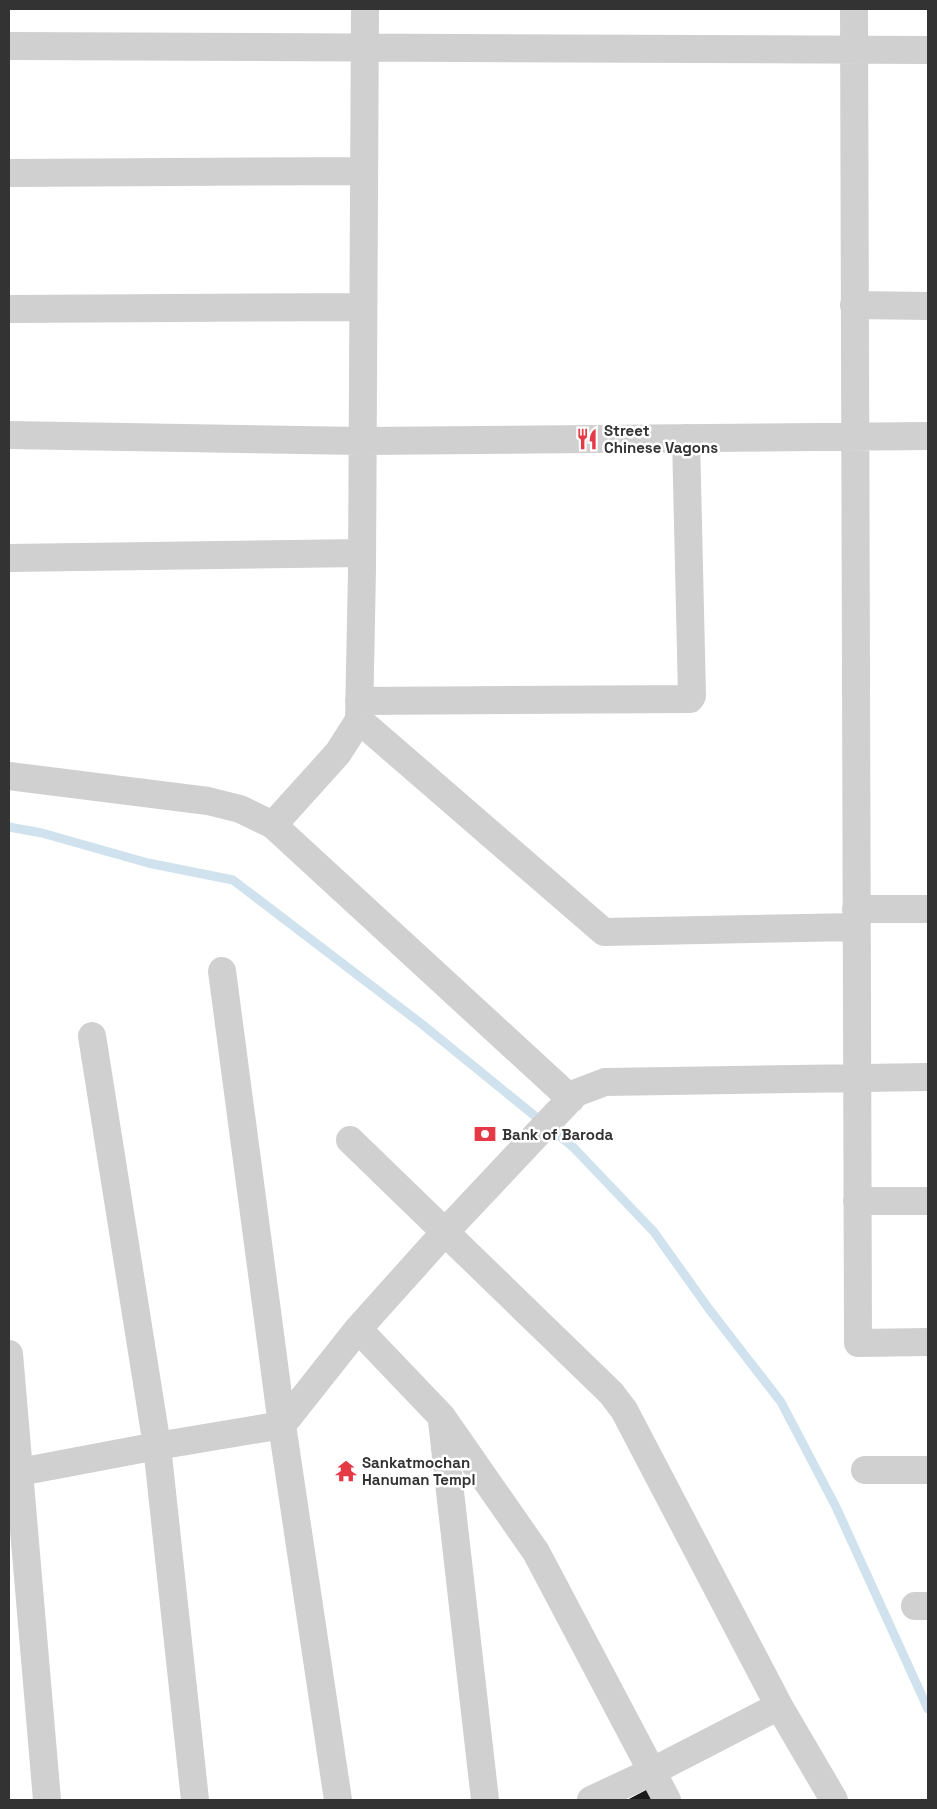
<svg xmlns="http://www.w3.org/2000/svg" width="937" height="1809" font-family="'Space Grotesk',sans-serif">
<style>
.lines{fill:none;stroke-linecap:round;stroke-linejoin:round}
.stream{stroke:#cfe2ee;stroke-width:9}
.building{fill:#1a1a1a}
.minor{stroke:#d0d0d0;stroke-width:28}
.labels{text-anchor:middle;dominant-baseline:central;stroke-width:5;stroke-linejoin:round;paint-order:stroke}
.poi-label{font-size:15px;font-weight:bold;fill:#333;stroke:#fff;text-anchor:start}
</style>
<rect width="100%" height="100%" fill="#fff"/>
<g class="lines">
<!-- stream -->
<path class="stream" d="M9 827 42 833 148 863 233 880 423 1025 573 1147 654 1232 709 1309 781 1402 836 1507 928 1709"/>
</g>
<!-- building -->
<path class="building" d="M648 1789 654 1800H627Z"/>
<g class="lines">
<!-- minor -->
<path class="minor" d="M365 9 362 570 359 720 338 753 273 825 571 1099
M854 9 858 1343 928 1342
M9 46 928 50
M9 173 364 171
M854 305 928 306
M9 309 363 307
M9 435 362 441 928 436
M9 558 362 553
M359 701 690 699 692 696 686 438
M359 720 604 932 856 927
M9 776 208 801 240 809 273 825
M856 909H928
M222 971 282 1425 338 1800
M92 1036 157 1446 195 1800
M350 1140 611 1393 624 1410 779 1706 834 1800
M857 1201H928
M358 1329 442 1417 536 1552 667 1800
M9 1354 47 1800
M442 1421 485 1800
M865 1470H928
M9 1474 157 1446 282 1425 358 1329 445 1232 576 1093 605 1082 928 1077
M915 1606H928
M591 1800 653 1771 779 1706"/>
</g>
<!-- icons -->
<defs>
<g id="restaurant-bare" transform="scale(1.725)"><path d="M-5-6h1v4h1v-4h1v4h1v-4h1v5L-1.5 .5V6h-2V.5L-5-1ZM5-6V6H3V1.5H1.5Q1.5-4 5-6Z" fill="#e63946" stroke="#fff" stroke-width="2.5" paint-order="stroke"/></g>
<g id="bank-bare" transform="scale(1.725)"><path d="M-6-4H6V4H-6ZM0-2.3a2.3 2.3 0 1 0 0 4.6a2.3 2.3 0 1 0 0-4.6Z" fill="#e63946" stroke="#fff" stroke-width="2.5" paint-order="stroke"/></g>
<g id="temple-bare" transform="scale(1.725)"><path d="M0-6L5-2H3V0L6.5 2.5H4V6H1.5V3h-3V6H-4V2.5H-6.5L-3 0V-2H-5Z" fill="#e63946" stroke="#fff" stroke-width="2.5" paint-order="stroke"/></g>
</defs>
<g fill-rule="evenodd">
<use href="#restaurant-bare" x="587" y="439"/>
<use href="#bank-bare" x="485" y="1134"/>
<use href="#temple-bare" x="346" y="1471"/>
</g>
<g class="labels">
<!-- poi labels -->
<g class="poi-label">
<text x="604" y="430">Street<tspan x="604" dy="17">Chinese Vagons</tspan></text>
<text x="502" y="1134">Bank of Baroda</text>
<text x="362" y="1462">Sankatmochan<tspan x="362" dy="17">Hanuman Templ</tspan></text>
</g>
</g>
<!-- border -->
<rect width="937" height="1809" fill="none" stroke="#333333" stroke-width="20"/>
</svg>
